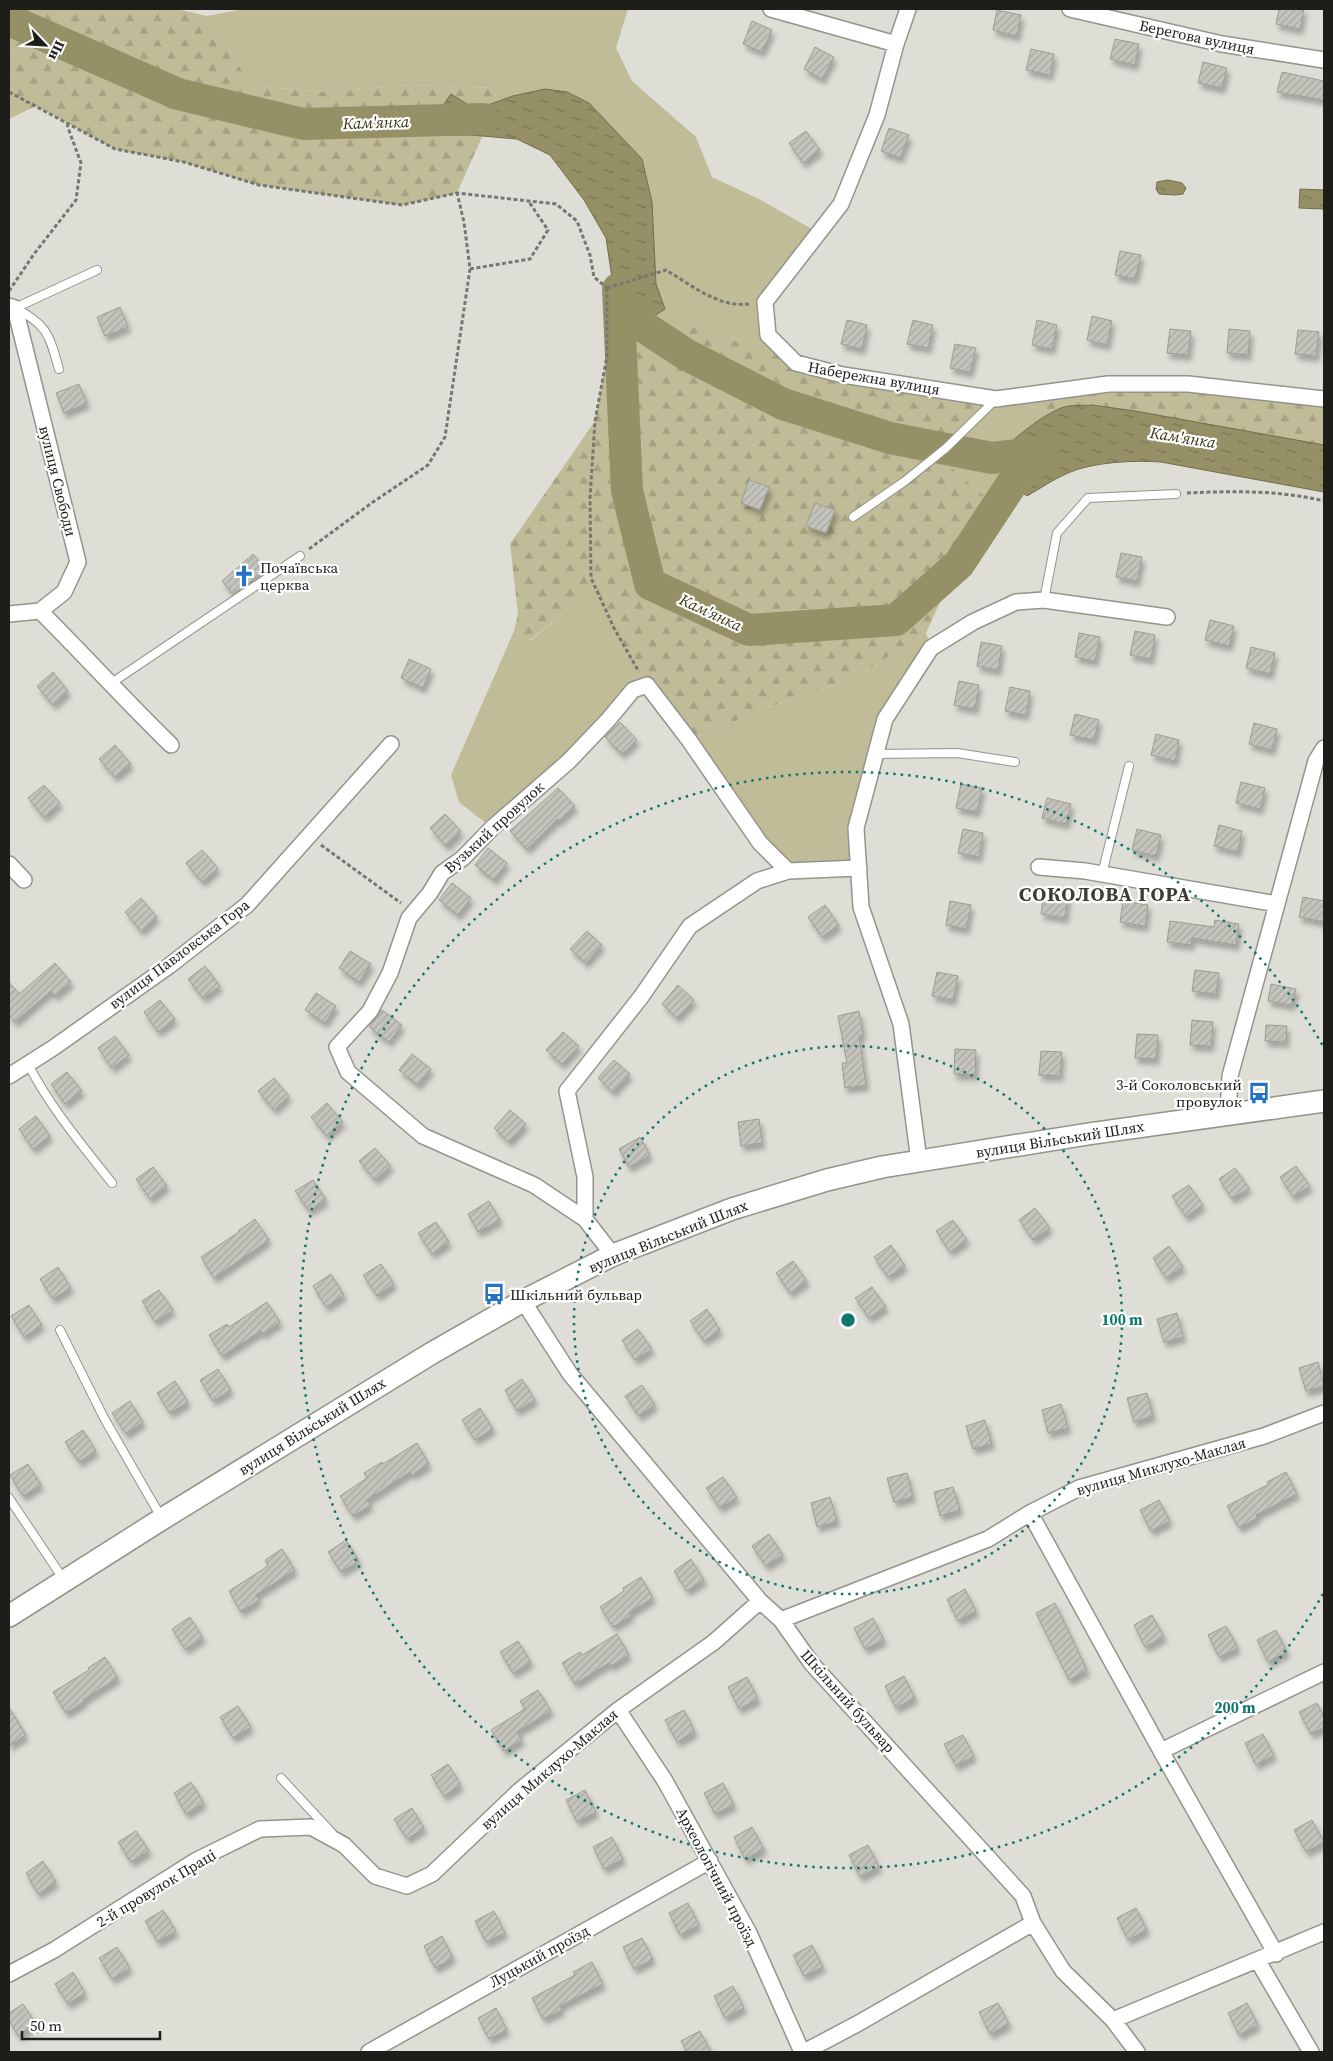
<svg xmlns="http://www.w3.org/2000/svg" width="1333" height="2061" font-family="'Source Serif 4',serif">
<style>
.green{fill:#c0bc97}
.forest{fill:url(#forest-firs)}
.water{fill:url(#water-ripples);stroke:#716e4e}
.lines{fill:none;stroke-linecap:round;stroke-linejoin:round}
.river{stroke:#959065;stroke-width:32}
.building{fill:url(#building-hatch);stroke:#9d9c94;filter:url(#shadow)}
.lane-casing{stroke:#94938c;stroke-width:10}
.street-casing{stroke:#94938c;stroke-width:18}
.secondary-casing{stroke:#94938c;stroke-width:24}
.path{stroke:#777772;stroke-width:3;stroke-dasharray:4 2.5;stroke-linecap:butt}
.lane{stroke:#fff;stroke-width:8}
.street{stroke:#fff;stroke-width:15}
.secondary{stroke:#fff;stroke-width:21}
.ring{fill:none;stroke:#0f766e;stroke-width:2.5;stroke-dasharray:2.5 5}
.labels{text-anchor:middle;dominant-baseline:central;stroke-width:4.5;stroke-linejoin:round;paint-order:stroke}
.street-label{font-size:15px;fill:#1d1d1a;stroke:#fff}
.poi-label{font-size:15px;fill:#1d1d1a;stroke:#fff;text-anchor:start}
.water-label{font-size:16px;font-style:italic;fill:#37330f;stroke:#fff}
.district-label{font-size:20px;font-weight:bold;letter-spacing:1px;fill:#3c3c35;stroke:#fff}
.centre{fill:#0f766e;stroke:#fff;stroke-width:2.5}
.ring-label{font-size:15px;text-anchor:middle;font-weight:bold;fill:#0f766e;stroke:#fff;stroke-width:4.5;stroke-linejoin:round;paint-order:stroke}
</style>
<defs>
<pattern id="forest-firs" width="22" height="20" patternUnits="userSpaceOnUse" patternTransform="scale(1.25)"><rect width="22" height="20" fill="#c0bc97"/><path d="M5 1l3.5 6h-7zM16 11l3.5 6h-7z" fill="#a5a182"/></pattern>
<pattern id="water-ripples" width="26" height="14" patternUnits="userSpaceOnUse" patternTransform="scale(1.25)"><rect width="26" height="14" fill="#959065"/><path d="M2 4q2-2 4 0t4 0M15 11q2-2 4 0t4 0" fill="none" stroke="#797552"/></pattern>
<pattern id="building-hatch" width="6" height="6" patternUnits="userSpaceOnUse" patternTransform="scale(1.25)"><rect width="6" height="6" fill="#c4c4bc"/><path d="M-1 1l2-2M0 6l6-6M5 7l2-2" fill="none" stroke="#a8a8a1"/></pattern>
<filter id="shadow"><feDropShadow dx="3" dy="5.5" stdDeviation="2.5" flood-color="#0004"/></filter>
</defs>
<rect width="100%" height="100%" fill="#dfded6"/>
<!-- green -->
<path class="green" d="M244 9H628L616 48 632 81 696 137 712 177 759 199 819 233 765 302 768 335 796 363 621 350V283L599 140 490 119 497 88 408 85 329 92 252 86 207 16Z
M996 399 1142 430 1042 453 1011 485 959 564 987 498 924 445Z
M591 578 614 628 647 685 492 828 459 802 451 775 514 631 530 641 563 613Z
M926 633 931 648 885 719 856 828 859 868 788 871 689 740 775 705 852 679Z"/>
<!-- forest -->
<path class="forest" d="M9 9H176L207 16 252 86 329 92 408 85 497 88 490 119 457 193 402 205 259 185 184 162 115 149 36 106 9 119Z
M678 321 796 363 996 399 1108 384 1324 399V464L1142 430 996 399 925 445 987 498 926 633 852 679 775 705 689 740 647 685 614 628 592 579 563 613 529 641 514 631 518 614 510 544 595 421 607 356Z"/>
<!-- water -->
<path class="water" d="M545 89 567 92 589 103 642 159 652 202 656 284 665 309 630 332 612 336V278L606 238 584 200 550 155 517 139 471 135H439L438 113 451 94 470 106H485L513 96Z
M1168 180 1182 183 1186 188 1183 194 1175 195 1159 194 1156 189 1157 182Z
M1300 189 1324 190V209L1299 208Z
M1092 405 1135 411 1324 445V492L1161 462C1135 460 1092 462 1068 473 1054 479 1041 488 1027 496L1011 485 992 458C1013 441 1035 419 1061 408 1071 404 1082 406 1092 405Z"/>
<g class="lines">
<!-- river -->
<path class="river" d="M9 20 178 94 303 124 483 119
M618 289 627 491 650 584 749 630 896 620 959 564 1011 485 1042 453
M619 300 641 325 687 355 783 404 890 438 992 458 1035 453"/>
</g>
<!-- building -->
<path class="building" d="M1279 9H1304L1300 29 1276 24Z
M997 10 1021 15 1017 36 993 30Z
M752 21 772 30 762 52 743 44Z
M1115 39 1139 44 1135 65 1110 59Z
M815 47 834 57 822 79 804 69Z
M1031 49 1054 54 1050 75 1026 70Z
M1203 62 1227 68 1222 88 1198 83Z
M1282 72 1324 81V100L1277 92Z
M889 128 909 135 900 158 881 151Z
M806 131 820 150 803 163 789 143Z
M1120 251 1141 255 1135 279 1115 275Z
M120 307 128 327 105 336 97 317Z
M1092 316 1112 321 1107 345 1087 340Z
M847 320 867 325 862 349 841 344Z
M913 320 933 325 928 348 907 344Z
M1037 320 1057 325 1052 349 1032 345Z
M1170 329 1191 331 1188 355 1167 353Z
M1229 329 1250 331 1248 355 1227 353Z
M1298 330 1319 332 1316 356 1295 354Z
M955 344 976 348 970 372 950 368Z
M79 384 87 403 64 413 56 393Z
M749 480 769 487 760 510 741 503Z
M815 503 835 510 826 533 806 526Z
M1121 553 1142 557 1137 581 1116 577Z
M253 554 267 570 233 594 222 581Z
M1210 620 1234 626 1229 646 1205 640Z
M1135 631 1155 635 1151 659 1130 655Z
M1079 633 1100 637 1095 661 1075 657Z
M981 642 1002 646 998 670 977 666Z
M1251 647 1275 653 1270 674 1246 668Z
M409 659 431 669 423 688 401 678Z
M53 672 68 691 53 705 37 686Z
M959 681 979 685 975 709 954 705Z
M1010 687 1030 691 1026 715 1005 711Z
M1075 714 1099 720 1094 740 1070 735Z
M620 722 637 740 622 754 605 737Z
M1254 723 1277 729 1272 750 1249 744Z
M1156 734 1179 740 1175 761 1151 755Z
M115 745 131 764 115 777 99 759Z
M1241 782 1265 788 1260 809 1236 803Z
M961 784 982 788 977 812 956 808Z
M44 785 60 803 44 817 28 798Z
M558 788 575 806 559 821 558 819 527 849 510 831Z
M1047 798 1071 804 1066 824 1042 818Z
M445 814 461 831 446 846 430 828Z
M1219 825 1242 831 1238 852 1214 846Z
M963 829 983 833 979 857 958 853Z
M1137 829 1161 835 1156 856 1132 850Z
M488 848 507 863 494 880 475 865Z
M202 850 218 868 202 882 186 863Z
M452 883 471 898 458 915 439 900Z
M1044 893 1068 897 1065 918 1041 914Z
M1303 897 1324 901V922L1299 917Z
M141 898 157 917 141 931 125 912Z
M950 901 971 905 966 929 946 925Z
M1123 901 1148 905 1145 926 1120 922Z
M825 905 839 925 822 937 808 917Z
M1215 920 1239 924 1236 945 1192 938 1191 945 1167 942 1170 921 1214 927Z
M587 931 602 945 586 963 570 949Z
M350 951 371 964 359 982 339 968Z
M55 963 71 982 55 996 51 991 15 1022 9 1015V982L19 994Z
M205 966 220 986 203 998 188 979Z
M1195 970 1219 973 1216 994 1192 991Z
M937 972 958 976 953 1000 932 996Z
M1271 984 1296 989 1292 1005 1268 1001Z
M678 985 694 1000 677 1018 662 1004Z
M316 993 336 1006 325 1023 305 1010Z
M160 1000 175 1019 158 1032 144 1012Z
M382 1010 402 1025 389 1042 369 1027Z
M859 1011 863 1035 859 1036 866 1085 845 1088 842 1063H847L838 1016Z
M1192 1020 1213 1022 1211 1046 1190 1045Z
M1266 1025 1287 1026 1286 1042 1265 1041Z
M563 1032 579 1046 562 1064 546 1050Z
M1137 1034 1158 1035 1156 1059 1135 1058Z
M115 1036 129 1055 112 1068 98 1048Z
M955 1049 976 1050 975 1075 954 1074Z
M1041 1051 1062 1052 1060 1076 1039 1075Z
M412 1054 431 1069 418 1085 399 1070Z
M614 1060 630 1074 613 1092 598 1078Z
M67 1072 82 1091 65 1104 51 1084Z
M274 1078 289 1096 274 1110 258 1091Z
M327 1103 343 1122 327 1136 311 1117Z
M510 1110 526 1124 509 1142 494 1128Z
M36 1116 50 1136 33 1149 19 1129Z
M759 1119 762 1143 741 1146 738 1122Z
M640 1137 650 1155 629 1167 619 1149Z
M375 1148 391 1166 375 1180 359 1161Z
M1296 1166 1310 1186 1293 1197 1280 1177Z
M153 1167 167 1186 150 1199 136 1179Z
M1235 1168 1249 1188 1232 1199 1219 1179Z
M313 1180 326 1200 309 1211 295 1191Z
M1189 1185 1203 1205 1186 1217 1172 1196Z
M489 1201 500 1220 478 1232 468 1214Z
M1035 1208 1050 1228 1033 1240 1019 1220Z
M255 1219 269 1240 214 1278 201 1257 239 1232 238 1231Z
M953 1220 967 1240 950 1252 936 1231Z
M436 1222 449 1242 432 1254 418 1233Z
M891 1245 905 1266 888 1277 874 1257Z
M1169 1246 1183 1267 1166 1278 1153 1258Z
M793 1261 807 1281 790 1293 776 1273Z
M381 1264 394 1284 377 1296 363 1275Z
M58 1267 71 1288 53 1299 40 1279Z
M331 1274 344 1295 326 1307 313 1286Z
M872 1287 886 1307 869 1318 855 1298Z
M159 1290 173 1310 155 1322 142 1301Z
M267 1302 280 1322 263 1334 261 1331 222 1356 209 1335 227 1324 229 1327Z
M29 1305 42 1325 24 1337 11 1316Z
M707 1309 720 1330 704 1341 690 1321Z
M1177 1313 1183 1337 1164 1342 1157 1319Z
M638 1329 652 1349 635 1360 622 1340Z
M1318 1362 1324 1386 1306 1391 1299 1368Z
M218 1369 231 1390 213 1401 200 1380Z
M522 1379 535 1400 517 1411 505 1390Z
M175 1381 188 1402 170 1413 157 1393Z
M642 1385 655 1405 639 1416 625 1396Z
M1147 1393 1153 1416 1134 1422 1127 1398Z
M130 1401 143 1422 126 1434 112 1413Z
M1061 1404 1068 1428 1048 1433 1042 1410Z
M480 1408 493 1429 475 1440 462 1420Z
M985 1420 992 1444 973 1449 966 1426Z
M83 1430 96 1451 79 1462 65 1442Z
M417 1443 429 1464 412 1475 410 1472 367 1500 371 1505 353 1516 340 1496 367 1478 364 1473 382 1462 383 1464Z
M28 1464 41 1485 23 1496 10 1475Z
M1286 1472 1297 1494 1256 1515 1257 1518 1239 1528 1227 1506 1269 1484 1267 1482Z
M907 1473 913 1497 894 1502 887 1478Z
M723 1477 737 1497 720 1508 706 1488Z
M953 1487 960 1510 940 1516 934 1492Z
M830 1497 837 1521 817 1527 811 1503Z
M1159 1500 1170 1521 1151 1531 1140 1510Z
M769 1534 783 1555 766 1566 752 1546Z
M346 1540 359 1561 341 1572 328 1552Z
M282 1549 295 1570 256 1595 259 1600 241 1612 229 1591 268 1566 265 1560Z
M691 1559 704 1580 687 1591 674 1571Z
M641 1577 653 1598 629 1613 631 1616 613 1627 600 1607 624 1591 623 1588Z
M965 1589 976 1611 958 1621 947 1599Z
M1055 1603 1087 1670 1069 1680 1036 1613Z
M1152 1615 1164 1637 1145 1647 1134 1625Z
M190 1617 203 1638 185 1649 172 1629Z
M873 1618 884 1640 865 1649 854 1628Z
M1226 1626 1238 1648 1219 1657 1208 1635Z
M1276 1630 1287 1652 1268 1662 1257 1640Z
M617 1634 629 1655 611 1666 609 1663 575 1684 562 1663 580 1652 582 1655Z
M518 1641 531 1662 513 1673 500 1652Z
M105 1657 118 1678 83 1700 84 1702 66 1713 53 1692 89 1670 88 1668Z
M904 1676 915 1698 896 1708 885 1686Z
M747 1677 758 1699 739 1709 728 1687Z
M538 1690 551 1711 517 1732 522 1740 504 1751 491 1730 525 1709 520 1701Z
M1317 1703 1324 1716V1727L1311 1734 1299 1712Z
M238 1706 251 1727 233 1738 220 1717Z
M9 1707 26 1735 9 1746Z
M684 1710 695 1732 677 1742 665 1720Z
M1263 1734 1274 1755 1256 1765 1245 1743Z
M963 1735 974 1756 956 1766 944 1744Z
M448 1764 461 1785 444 1796 431 1775Z
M191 1782 204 1803 186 1814 174 1793Z
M723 1783 734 1805 715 1814 704 1793Z
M585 1790 596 1812 577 1822 566 1800Z
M412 1808 424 1828 407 1839 394 1819Z
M1312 1820 1324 1842 1306 1852 1294 1830Z
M752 1827 764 1849 745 1859 734 1837Z
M136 1831 149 1851 131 1862 118 1842Z
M612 1837 623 1859 604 1869 593 1847Z
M868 1845 879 1867 860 1877 849 1855Z
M43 1861 56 1882 38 1894 26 1873Z
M688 1903 699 1925 680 1935 669 1913Z
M1136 1908 1147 1930 1128 1940 1117 1918Z
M163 1910 176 1931 158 1942 145 1921Z
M494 1911 505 1933 486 1942 475 1921Z
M442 1936 453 1958 435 1968 424 1946Z
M642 1938 653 1959 634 1969 623 1947Z
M812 1945 823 1967 804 1976 793 1955Z
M117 1947 130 1968 112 1979 99 1958Z
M592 1962 603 1984 560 2006 562 2010 543 2019 532 1998 575 1975 573 1972Z
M73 1972 85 1993 68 2004 55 1984Z
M733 1986 744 2008 725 2018 714 1996Z
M998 2003 1009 2024 990 2034 979 2012Z
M1247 2003 1258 2025 1239 2035 1228 2013Z
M23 2004 36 2024 18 2036 9 2020V2013Z
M496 2008 507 2030 489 2039 478 2018Z
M700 2031 711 2052H687L681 2041Z"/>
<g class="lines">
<!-- lane casing -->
<g class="lane-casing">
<path id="lane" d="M15 308 97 270
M15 308C48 325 49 335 59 369
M853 517 905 481 946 448 996 399
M1044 600 1057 533 1088 498 1176 494
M110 684 300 556
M876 754 957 753 1015 762
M1102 874 1129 766
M28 1064C50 1107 82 1145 112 1183
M60 1330 104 1418 161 1517
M9 1498 64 1580
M281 1778 332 1833"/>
</g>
<!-- street casing -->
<g class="street-casing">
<path id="street" d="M771 9 896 44
M908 9 896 44 877 115 841 204 765 302 768 335 796 363 843 375 996 399 1108 384H1188L1324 399
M1070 9 1222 44 1324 60
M9 306 15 308 78 562 64 592 40 611 9 614
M40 611C84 655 126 701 171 745
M9 864 24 880
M1039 867 1085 871 1277 904
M9 1076 53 1048 169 966 247 905 391 744
M1228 1115 1230 1076 1316 761 1324 748
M919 1161 901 1024 861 907 856 828 885 719 931 648 973 622 1016 602 1044 600 1167 617
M585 1219V1177L567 1091 641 997 690 926 757 881 788 871
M613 1255 585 1219 534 1185 423 1136 348 1072 337 1047 370 1011 390 973 409 918 430 893 442 873 463 858 492 828 569 761 608 720 633 690 647 685 689 740 760 843 788 871 859 868
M523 1301 570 1374 760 1601 781 1620 812 1664 1023 1896 1033 1923 1063 1971 1113 2020 1137 2052
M1030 1513 1161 1751 1276 1954
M781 1620 988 1539 1030 1513 1079 1488 1264 1436 1324 1413
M618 1710 665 1781 749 1933 802 2052
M1161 1751 1324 1672
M1258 1961 1311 2052
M9 1974 54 1950 195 1861 260 1829 311 1827 344 1845 375 1876 407 1886 432 1874 519 1791 618 1710 714 1642 760 1601
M1113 2020 1324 1932
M369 2052 710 1861
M804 2052 857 2024 1033 1923"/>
</g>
<!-- secondary casing -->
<g class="secondary-casing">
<path id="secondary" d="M9 1616 162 1519 432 1353 523 1301 613 1255 732 1209 827 1180 882 1167 1088 1134 1324 1101"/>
</g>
<!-- path -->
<path class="path" d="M9 92 115 149 184 162 259 185 402 205 457 193 556 204 577 221 590 255 594 277 607 288
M470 269 530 259 548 230 529 202
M607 288V356L595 421 590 498 591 578 614 628 639 672
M607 288 666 270C691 285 719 308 749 304
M9 291 34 254 76 200 81 163 67 125
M1187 493C1232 491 1279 490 1324 501
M309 549 373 502 428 465 445 437 470 269 464 222 457 193
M321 845 401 903"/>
<!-- lane -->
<use href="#lane" class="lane"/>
<!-- street -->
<use href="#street" class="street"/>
<!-- secondary -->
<use href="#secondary" class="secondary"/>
</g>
<!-- distance rings -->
<g class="ring">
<circle cx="848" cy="1320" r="274"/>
<path d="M1323 1594A548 548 0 1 1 1323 1046"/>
</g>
<!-- icons -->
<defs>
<g id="church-bare" transform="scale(1.725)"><path d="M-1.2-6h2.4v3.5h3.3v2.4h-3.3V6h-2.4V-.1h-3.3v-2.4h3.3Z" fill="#2472c1" stroke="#fff" stroke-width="2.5" paint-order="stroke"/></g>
<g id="bus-bare" transform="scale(1.725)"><path d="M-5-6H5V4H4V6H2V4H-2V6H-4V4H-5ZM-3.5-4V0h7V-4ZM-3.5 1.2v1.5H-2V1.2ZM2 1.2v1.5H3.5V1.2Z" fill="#2472c1" stroke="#fff" stroke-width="2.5" paint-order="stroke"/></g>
</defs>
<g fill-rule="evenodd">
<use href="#church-bare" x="244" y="576"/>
<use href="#bus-bare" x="1259" y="1093"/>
<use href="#bus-bare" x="494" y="1294"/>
</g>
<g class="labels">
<!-- street labels -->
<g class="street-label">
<text transform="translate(1197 37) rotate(12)">Берегова вулиця</text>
<text transform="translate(874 378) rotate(10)">Набережна вулиця</text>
<text transform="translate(58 481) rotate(76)">вулиця Свободи</text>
<text transform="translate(494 827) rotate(-42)">Вузький провулок</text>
<text transform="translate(179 954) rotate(-37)">вулиця Павловська Гора</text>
<text transform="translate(1060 1139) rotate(-9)">вулиця Вільський Шлях</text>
<text transform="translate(668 1236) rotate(-22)">вулиця Вільський Шлях</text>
<text transform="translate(312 1426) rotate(-32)">вулиця Вільський Шлях</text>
<text transform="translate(1161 1466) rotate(-16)">вулиця Миклухо-Маклая</text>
<text transform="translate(848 1701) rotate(48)">Шкільний бульвар</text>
<text transform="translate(549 1769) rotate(-41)">вулиця Миклухо-Маклая</text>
<text transform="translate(717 1877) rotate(62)">Археологічний проїзд</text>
<text transform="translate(156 1888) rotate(-31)">2-й провулок Праці</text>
<text transform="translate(539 1956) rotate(-29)">Луцький проїзд</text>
</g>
<!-- poi labels -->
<g class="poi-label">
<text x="260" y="567">Почаївська<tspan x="260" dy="17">церква</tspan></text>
<text x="1242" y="1084" text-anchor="end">3-й Соколовський<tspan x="1242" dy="17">провулок</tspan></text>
<text x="510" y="1294">Шкільний бульвар</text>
</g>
<!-- water labels -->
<g class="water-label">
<text transform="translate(376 122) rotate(-2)">Кам'янка</text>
<text transform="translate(1183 437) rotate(9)">Кам'янка</text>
<text transform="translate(711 612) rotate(25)">Кам'янка</text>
</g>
<!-- district labels -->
<g class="district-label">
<text x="1105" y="894">СОКОЛОВА ГОРА</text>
</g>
</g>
<circle cx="848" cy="1320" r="8" class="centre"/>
<g class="ring-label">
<text x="1122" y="1325">100 m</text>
<text x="1235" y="1713">200 m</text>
</g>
<!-- border -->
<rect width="1333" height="2061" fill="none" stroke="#1d1d1a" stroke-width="20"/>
<!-- north arrow -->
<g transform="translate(45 45) rotate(115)" stroke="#ffffff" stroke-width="4" paint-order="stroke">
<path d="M0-4L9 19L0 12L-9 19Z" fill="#1d1d1a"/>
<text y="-8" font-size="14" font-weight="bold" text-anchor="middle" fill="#1d1d1a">Пн</text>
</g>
<!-- scale -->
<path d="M22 2031v8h138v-8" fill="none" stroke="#1d1d1a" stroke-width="2.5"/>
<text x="30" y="2031" font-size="15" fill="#1d1d1a" stroke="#ffffff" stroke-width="4" paint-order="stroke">50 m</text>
</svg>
